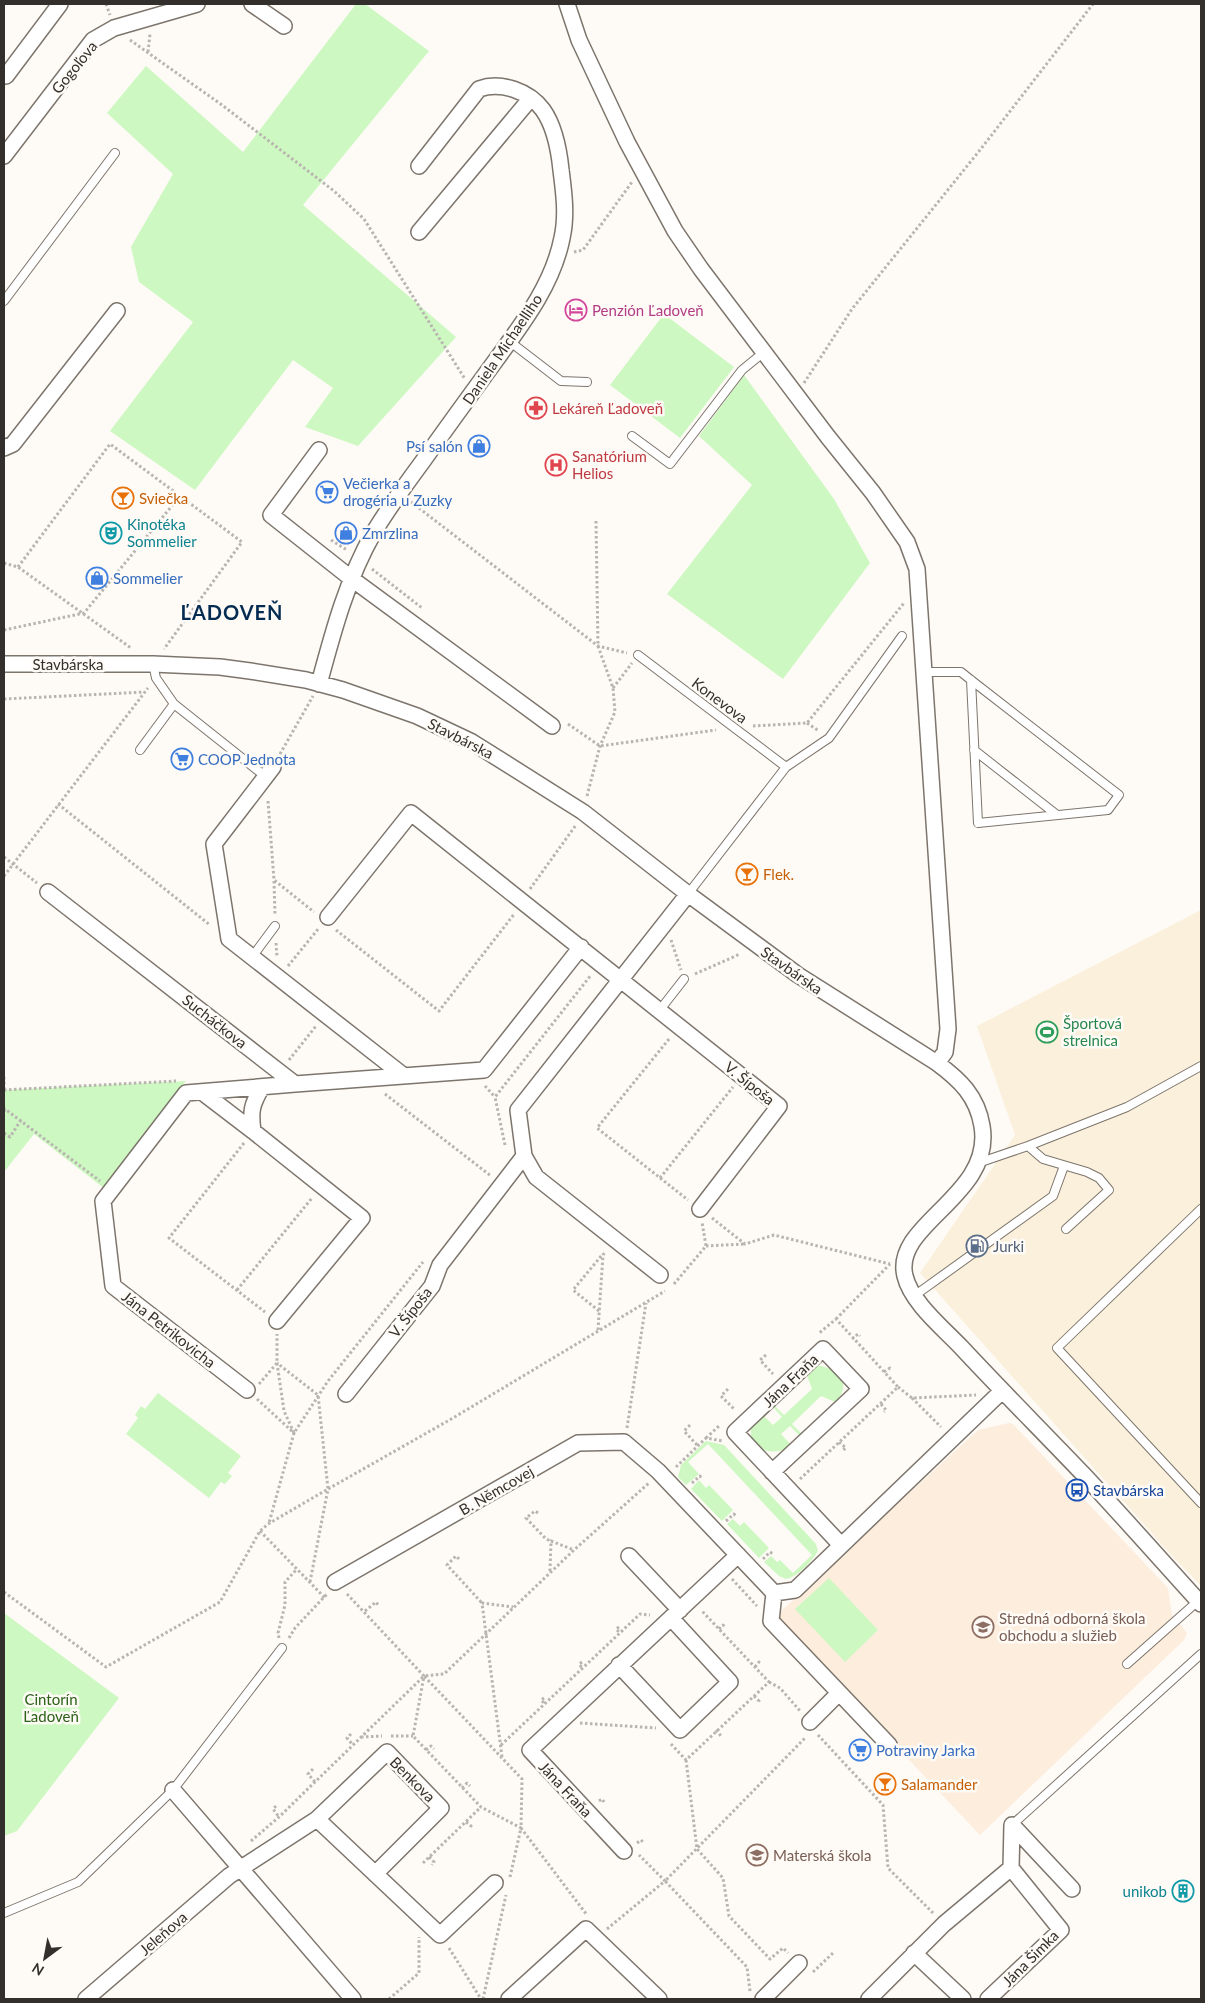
<svg xmlns="http://www.w3.org/2000/svg" width="1205" height="2003" font-family="Lato,sans-serif">
<style>
.built{fill:#fdeddd}
.industrial{fill:#fbf0db}
.green{fill:#cef8c1}
.lines{fill:none;stroke-linecap:round;stroke-linejoin:round}
.service-casing{stroke:#7d756c;stroke-width:10}
.minor-casing{stroke:#7d756c;stroke-width:18}
.path{stroke:#b8b4b0;stroke-width:3;stroke-dasharray:2.5 2.5;stroke-linecap:butt}
.service{stroke:#fff;stroke-width:8}
.minor{stroke:#fff;stroke-width:15}
.labels{text-anchor:middle;dominant-baseline:central;stroke-width:5;stroke-linejoin:round;paint-order:stroke}
.street-label{font-size:15px;fill:#332f2c;stroke:#fefaf6}
.hotel-label{font-size:15px;fill:#b23c85;stroke:#fefaf6;text-anchor:start}
.health-label{font-size:15px;fill:#be3a42;stroke:#fefaf6;text-anchor:start}
.shop-label{font-size:15px;fill:#366cbe;stroke:#fefaf6;text-anchor:start}
.food-label{font-size:15px;fill:#c56008;stroke:#fefaf6;text-anchor:start}
.culture-label{font-size:15px;fill:#0d838f;stroke:#fefaf6;text-anchor:start}
.leisure-label{font-size:15px;fill:#27864d;stroke:#fefaf6;text-anchor:start}
.service-label{font-size:15px;fill:#4e5e75;stroke:#fefaf6;text-anchor:start}
.transit-label{font-size:15px;fill:#164399;stroke:#fefaf6;text-anchor:start}
.education-label{font-size:15px;fill:#785e54;stroke:#fefaf6;text-anchor:start}
.park-label{font-size:15px;fill:#2b6116;stroke:#fefaf6}
.district-label{font-size:20px;font-weight:bold;letter-spacing:1px;fill:#042b51;stroke:#fefaf6}
</style>
<rect width="100%" height="100%" fill="#fefaf6"/>
<!-- built -->
<path class="built" d="M1009 1423 1013 1424 1168 1588 1172 1615 1187 1633 1184 1640 980 1835 778 1621V1614L978 1430Z"/>
<!-- industrial -->
<path class="industrial" d="M1201 910V1586L1172 1556 920 1273 1015 1135 977 1026Z"/>
<!-- green -->
<path class="green" d="M356 4H365L429 51 303 205 456 337 358 446 305 427 333 388 293 360 195 490 110 431 193 322 139 282 131 247 173 174 107 113 146 66 243 152Z
M664 314 734 367 680 438 610 385Z
M744 375 834 499 870 563 783 679 667 594 752 485 699 436Z
M186 1081 105 1189 34 1134 4 1172V1090Z
M819 1366C841 1368 852 1386 835 1402L821 1396 792 1424 803 1435 801 1437 790 1426 781 1434 792 1446C778 1456 749 1453 751 1430 751 1423 758 1418 762 1414L773 1425 782 1417 771 1405 773 1404 784 1415 812 1389 806 1373 811 1368Z
M158 1393 241 1456 228 1473 232 1476 225 1484 221 1482 209 1498 126 1434 138 1418 135 1415 141 1406 145 1409Z
M706 1441 724 1445 816 1544 818 1551C811 1562 799 1576 786 1579L779 1576 764 1562 771 1556 777 1562 780 1560 793 1573 812 1555 708 1444 688 1462 699 1474 686 1485 678 1477 681 1465Z
M699 1480 706 1488 709 1485 733 1510 722 1521 691 1489Z
M733 1519 740 1526 744 1522 769 1548 759 1558 727 1524Z
M829 1578 878 1630 845 1662 795 1609Z
M4 1613 119 1698 17 1831 4 1836Z"/>
<g class="lines">
<!-- service casing -->
<g class="service-casing">
<path id="service" d="M4 301 115 153
M509 341 561 381 587 382
M632 436 670 464 742 370 764 352
M638 655 786 767
M153 664 156 678 174 704 266 777
M925 672H961L971 680 1119 795 1108 810 978 823 971 680
M140 750 174 704
M974 750 1057 815
M688 894 786 767 829 738 902 636
M252 957 275 926
M659 1011 684 979
M1028 1146 1043 1159 1087 1172 1099 1178 1109 1190 1066 1229
M978 1163 1028 1146 1127 1107 1201 1066
M1201 1209 1057 1348 1201 1503
M914 1296 1053 1196 1064 1166
M1127 1664 1198 1601
M1012 1825 1201 1654
M4 1913 78 1882 173 1790 282 1648"/>
</g>
<!-- minor casing -->
<g class="minor-casing">
<path id="minor" d="M252 4 284 26
M567 4 579 40 627 142 675 231 701 269 828 437 873 493 907 542 917 569 948 1029 945 1052 937 1063
M4 74 6 76 60 4
M4 156 93 40 114 28 197 4
M419 232 531 98
M4 448 13 444 117 311
M319 450 271 515 352 579 552 726
M4 664H153L220 667 250 671 306 680 343 690 417 716 472 742 583 812 688 894 798 975 937 1063C960 1080 977 1096 982 1126 994 1196 892 1224 905 1276 911 1302 943 1328 961 1347 1001 1390 1043 1432 1084 1475 1124 1518 1162 1561 1201 1604
M319 684C333 632 347 579 374 532 389 507 406 484 423 461 447 427 472 393 496 360 523 323 553 284 562 238 567 216 564 193 561 170 559 150 555 127 543 110 529 91 501 81 479 89L419 166
M273 767 214 844 229 939 404 1076
M48 892 295 1084 484 1070 581 947
M328 917 411 813 779 1106 700 1209
M262 1087C252 1104 250 1111 253 1131L362 1218 277 1321
M202 1092 253 1131
M524 1156 536 1177 660 1275
M247 1390 113 1286 103 1201 186 1093 295 1084
M346 1394 432 1286 440 1265 524 1156 518 1110 688 894
M772 1472 861 1389 823 1349 735 1432 841 1545
M629 1556 680 1610
M335 1582 578 1443 624 1442 658 1471 774 1593 771 1621 889 1745
M774 1593 795 1590 1002 1391
M619 1665 680 1730 730 1682 671 1618
M810 1722 838 1694
M173 1790 353 1999
M317 1819 440 1935 495 1883
M624 1851 530 1750 738 1555
M914 1953 963 1999
M86 1999 229 1876 317 1819 387 1752 441 1808 375 1874
M509 1999 586 1929 659 1999
M763 1999 799 1963
M869 1999 944 1924 1011 1868 1012 1825 1072 1889
M988 1999 1061 1930 1011 1868"/>
</g>
<!-- path -->
<path class="path" d="M106 4 110 15
M130 40 222 105 334 191 364 219 465 379
M148 52 150 34
M574 252 583 250 632 182
M804 383 852 309 980 150 1093 4
M411 502 598 646 627 653
M331 540 347 550
M4 563 18 567 131 648
M18 567 110 444 242 542 164 649
M372 569 422 608
M4 630 84 613 180 496
M613 688 632 663
M4 699 144 692
M807 723 819 731
M568 724 600 746 716 730
M753 726 807 723 904 603
M280 754 313 696
M587 796 600 746 615 712 613 688 598 646 596 520
M268 801 274 880 314 912
M58 804 210 925
M4 857 37 883
M4 876 148 688
M274 881 275 915
M530 889 576 825
M336 930 439 1011 515 913
M671 940 681 970
M276 943 277 957
M288 966 319 928
M695 974 740 954
M669 1039 597 1128 688 1200
M289 1060 316 1026
M4 1077V1091
M485 1086 495 1097
M4 1090 176 1081
M385 1094 491 1176
M4 1111 5 1109 100 1181
M4 1133 10 1137 21 1120
M244 1143 169 1238 265 1312
M505 1145 495 1097 591 975
M660 1178 733 1087
M712 1218 745 1244 774 1235 890 1264
M706 1246 745 1244
M674 1284 706 1246 702 1222
M237 1290 312 1198
M599 1311 573 1290 602 1255
M836 1319 890 1264
M598 1330 603 1255 605 1252
M852 1339 858 1334 860 1336
M766 1355 760 1360 773 1374
M277 1363 284 1411 294 1433 328 1381 423 1262
M884 1372 890 1368 892 1370
M259 1384 277 1363V1334
M898 1387 912 1398 976 1395
M728 1389 721 1396 735 1410
M912 1398 941 1427
M257 1399 294 1433 269 1523
M881 1404 886 1410 884 1412
M690 1425 684 1431 698 1446
M627 1428 646 1303
M706 1438 720 1425
M839 1442 846 1448 843 1450
M676 1467 706 1438 723 1441
M800 1479 898 1387 836 1319 818 1334
M692 1483 700 1476 702 1479
M538 1513 535 1511 526 1518 546 1539 551 1541
M726 1521 734 1514 736 1516
M260 1531 325 1598
M459 1559 456 1556 447 1565 482 1603
M763 1559 770 1552 773 1554
M550 1571 551 1541 574 1550
M732 1579 757 1606
M310 1582 328 1489 453 1418 665 1291
M4 1592 106 1667 220 1602 260 1531 268 1524 328 1489 318 1395 277 1363
M347 1594 424 1676 413 1736 481 1807 521 1828 522 1779 424 1676 444 1674 574 1550 649 1483
M365 1611 376 1602 378 1605
M619 1627 616 1629 620 1633
M719 1629 723 1625 725 1627
M279 1638 278 1633 285 1605V1582L297 1569
M289 1638 295 1628 327 1594
M582 1662 579 1664 583 1669
M755 1667 759 1662 761 1664
M769 1682 780 1688 801 1712
M754 1696 759 1701 757 1703
M544 1698 541 1700 545 1704
M580 1723 656 1728
M716 1730 721 1736 719 1737
M351 1734 347 1738 353 1745
M818 1735 883 1805 888 1868 933 1913
M391 1736H413
M361 1737 382 1736
M671 1744 686 1760 769 1682 701 1610
M501 1745 640 1614 650 1615
M426 1750 431 1746 434 1749
M502 1757 482 1603 513 1607
M686 1760 697 1849 723 1878 729 1916 770 1959 783 1948 788 1953
M313 1769 308 1774 315 1782
M462 1788 467 1783 470 1786
M599 1801 602 1799 604 1802
M276 1806 273 1809 279 1817
M466 1822 471 1826 469 1828
M251 1841 279 1817 424 1676
M637 1843 641 1840 643 1842
M429 1857 434 1862 432 1865
M423 1863 481 1807
M510 1877 521 1828 587 1915
M607 1929 665 1881 639 1855
M449 1948 481 1999
M813 1972 833 1953
M750 1991 747 1967 665 1881 806 1737
M389 1999 419 1973V1937
M483 1999 506 1895"/>
<!-- service -->
<use href="#service" class="service"/>
<!-- minor -->
<use href="#minor" class="minor"/>
</g>
<!-- icons -->
<defs>
<g id="hotel-ring" transform="scale(1.125)"><circle r="9.5" fill="#fefaf6" stroke="#d1479c" stroke-width="1.5"/><path d="M-6-4.5h1.5V1H6V5H4.5V3h-9V5H-6ZM-4 0a1.8 1.8 0 1 1 3.6 0ZM.5 0V-2.5h3Q6-2.5 6 0Z" fill="#d1479c"/></g>
<g id="pharmacy-ring" transform="scale(1.125)"><circle r="9.5" fill="#fefaf6" stroke="#e0444e" stroke-width="1.5"/><path d="M-2-6h4v4h4v4h-4v4h-4v-4h-4v-4h4Z" fill="#e0444e"/></g>
<g id="shop-ring" transform="scale(1.125)"><circle r="9.5" fill="#fefaf6" stroke="#3f7fe0" stroke-width="1.5"/><path d="M-5-2.5h2.3a2.7 3.5 0 0 1 5.4 0H5L5.5 6h-11ZM-1.5-2.5h3a1.5 2.3 0 0 0-3 0Z" fill="#3f7fe0"/></g>
<g id="hospital-ring" transform="scale(1.125)"><circle r="9.5" fill="#fefaf6" stroke="#e0444e" stroke-width="1.5"/><path d="M-5-5h3v3.5h4V-5h3V5h-3V1.5h-4V5h-3Z" fill="#e0444e"/></g>
<g id="supermarket-ring" transform="scale(1.125)"><circle r="9.5" fill="#fefaf6" stroke="#3f7fe0" stroke-width="1.5"/><path d="M-6-5.5h2.5l.6 2H6L4.5 2H-2.5L-4.4-4H-6ZM-1.5 3.2a1.3 1.3 0 1 0 .1 0ZM3 3.2a1.3 1.3 0 1 0 .1 0Z" fill="#3f7fe0"/></g>
<g id="bar-ring" transform="scale(1.125)"><circle r="9.5" fill="#fefaf6" stroke="#e8710a" stroke-width="1.5"/><path d="M-6-5H6L.8 .8V4.5H3.5V6h-7V4.5H-.8V.8Z" fill="#e8710a"/></g>
<g id="theatre-ring" transform="scale(1.125)"><circle r="9.5" fill="#fefaf6" stroke="#0f9aa8" stroke-width="1.5"/><path d="M-5-5.5Q0-4 5-5.5V0Q5 5 0 6Q-5 5-5 0ZM-3.3-2.5H-1v1.5H-3.3ZM1-2.5H3.3v1.5H1ZM-2.8 1Q0 5.5 2.8 1Z" fill="#0f9aa8"/></g>
<g id="stadium-ring" transform="scale(1.125)"><circle r="9.5" fill="#fefaf6" stroke="#2e9e5b" stroke-width="1.5"/><path d="M0-5a6.5 5 0 1 0 0 10a6.5 5 0 1 0 0-10ZM-3.5-1.8h7v3.6h-7Z" fill="#2e9e5b"/></g>
<g id="fuel-ring" transform="scale(1.125)"><circle r="9.5" fill="#fefaf6" stroke="#5c6f8a" stroke-width="1.5"/><path d="M-5.5-6h7V0h2V4h1.3V-2.5L3-4.5l.8-.8L6-3V5H2.5V1h-1V6h-7ZM-4.2-4.7v3.2H.2V-4.7Z" fill="#5c6f8a"/></g>
<g id="bus-ring" transform="scale(1.125)"><circle r="9.5" fill="#fefaf6" stroke="#1a4fb4" stroke-width="1.5"/><path d="M-5-6H5V4H4V6H2V4H-2V6H-4V4H-5ZM-3.5-4V0h7V-4ZM-3.5 1.2v1.5H-2V1.2ZM2 1.2v1.5H3.5V1.2Z" fill="#1a4fb4"/></g>
<g id="school-ring" transform="scale(1.125)"><circle r="9.5" fill="#fefaf6" stroke="#8d6e63" stroke-width="1.5"/><path d="M0-5L7-2L0 1L-7-2ZM-4 1L0 2.5L4 1V4Q0 6-4 4Z" fill="#8d6e63"/></g>
<g id="building-ring" transform="scale(1.125)"><circle r="9.5" fill="#fefaf6" stroke="#0f9aa8" stroke-width="1.5"/><path d="M-4-6H4V6H1V3H-1V6H-4ZM-2.5-4.3h1.7v1.8h-1.7ZM.8-4.3h1.7v1.8H.8ZM-2.5-1h1.7V.8h-1.7ZM.8-1h1.7V.8H.8Z" fill="#0f9aa8"/></g>
</defs>
<g fill-rule="evenodd">
<use href="#hotel-ring" x="576" y="310"/>
<use href="#pharmacy-ring" x="536" y="408"/>
<use href="#shop-ring" x="479" y="446"/>
<use href="#hospital-ring" x="556" y="465"/>
<use href="#supermarket-ring" x="327" y="492"/>
<use href="#bar-ring" x="123" y="498"/>
<use href="#theatre-ring" x="111" y="533"/>
<use href="#shop-ring" x="346" y="533"/>
<use href="#shop-ring" x="97" y="578"/>
<use href="#supermarket-ring" x="182" y="759"/>
<use href="#bar-ring" x="747" y="874"/>
<use href="#stadium-ring" x="1047" y="1032"/>
<use href="#fuel-ring" x="977" y="1246"/>
<use href="#bus-ring" x="1077" y="1490"/>
<use href="#school-ring" x="983" y="1627"/>
<use href="#supermarket-ring" x="860" y="1750"/>
<use href="#bar-ring" x="885" y="1784"/>
<use href="#school-ring" x="757" y="1855"/>
<use href="#building-ring" x="1183" y="1891"/>
</g>
<g class="labels">
<!-- street labels -->
<g class="street-label">
<text transform="translate(74 67) rotate(-51)">Gogoľova</text>
<text transform="translate(502 349) rotate(-56)">Daniela Michaelliho</text>
<text x="68" y="664">Stavbárska</text>
<text transform="translate(720 700) rotate(37)">Konevova</text>
<text transform="translate(461 738) rotate(27)">Stavbárska</text>
<text transform="translate(792 970) rotate(35)">Stavbárska</text>
<text transform="translate(215 1021) rotate(38)">Sucháčkova</text>
<text transform="translate(750 1083) rotate(39)">V. Šípoša</text>
<text transform="translate(410 1312) rotate(-52)">V. Šípoša</text>
<text transform="translate(169 1329) rotate(38)">Jána Petrikovicha</text>
<text transform="translate(790 1380) rotate(-43)">Jána Fraňa</text>
<text transform="translate(496 1490) rotate(-30)">B. Němcovej</text>
<text transform="translate(413 1779) rotate(45)">Benkova</text>
<text transform="translate(566 1789) rotate(47)">Jána Fraňa</text>
<text transform="translate(163 1933) rotate(-41)">Jeleňova</text>
<text transform="translate(1030 1958) rotate(-45)">Jána Šimka</text>
</g>
<!-- hotel labels -->
<g class="hotel-label">
<text x="592" y="310">Penzión Ľadoveň</text>
</g>
<!-- health labels -->
<g class="health-label">
<text x="552" y="408">Lekáreň Ľadoveň</text>
<text x="572" y="456">Sanatórium<tspan x="572" dy="17">Helios</tspan></text>
</g>
<!-- shop labels -->
<g class="shop-label">
<text x="463" y="446" text-anchor="end">Psí salón</text>
<text x="343" y="483">Večierka a<tspan x="343" dy="17">drogéria u Zuzky</tspan></text>
<text x="362" y="533">Zmrzlina</text>
<text x="113" y="578">Sommelier</text>
<text x="198" y="759">COOP Jednota</text>
<text x="876" y="1750">Potraviny Jarka</text>
</g>
<!-- food labels -->
<g class="food-label">
<text x="139" y="498">Sviečka</text>
<text x="763" y="874">Flek.</text>
<text x="901" y="1784">Salamander</text>
</g>
<!-- culture labels -->
<g class="culture-label">
<text x="127" y="524">Kinotéka<tspan x="127" dy="17">Sommelier</tspan></text>
<text x="1167" y="1891" text-anchor="end">unikob</text>
</g>
<!-- leisure labels -->
<g class="leisure-label">
<text x="1063" y="1023">Športová<tspan x="1063" dy="17">strelnica</tspan></text>
</g>
<!-- service labels -->
<g class="service-label">
<text x="993" y="1246">Jurki</text>
</g>
<!-- transit labels -->
<g class="transit-label">
<text x="1093" y="1490">Stavbárska</text>
</g>
<!-- education labels -->
<g class="education-label">
<text x="999" y="1618">Stredná odborná škola<tspan x="999" dy="17">obchodu a služieb</tspan></text>
<text x="773" y="1855">Materská škola</text>
</g>
<!-- park labels -->
<g class="park-label">
<text x="51" y="1699">Cintorín<tspan x="51" dy="17">Ľadoveň</tspan></text>
</g>
<!-- district labels -->
<g class="district-label">
<text x="232" y="612">ĽADOVEŇ</text>
</g>
</g>
<!-- border -->
<rect width="1205" height="2003" fill="none" stroke="#332f2c" stroke-width="10"/>
<!-- north arrow -->
<g transform="translate(45 1958) rotate(212)" stroke="#fefaf6" stroke-width="4" paint-order="stroke">
<path d="M0-4L9 19L0 12L-9 19Z" fill="#332f2c"/>
<text y="-8" font-size="14" font-weight="bold" text-anchor="middle" fill="#332f2c">N</text>
</g>
</svg>
